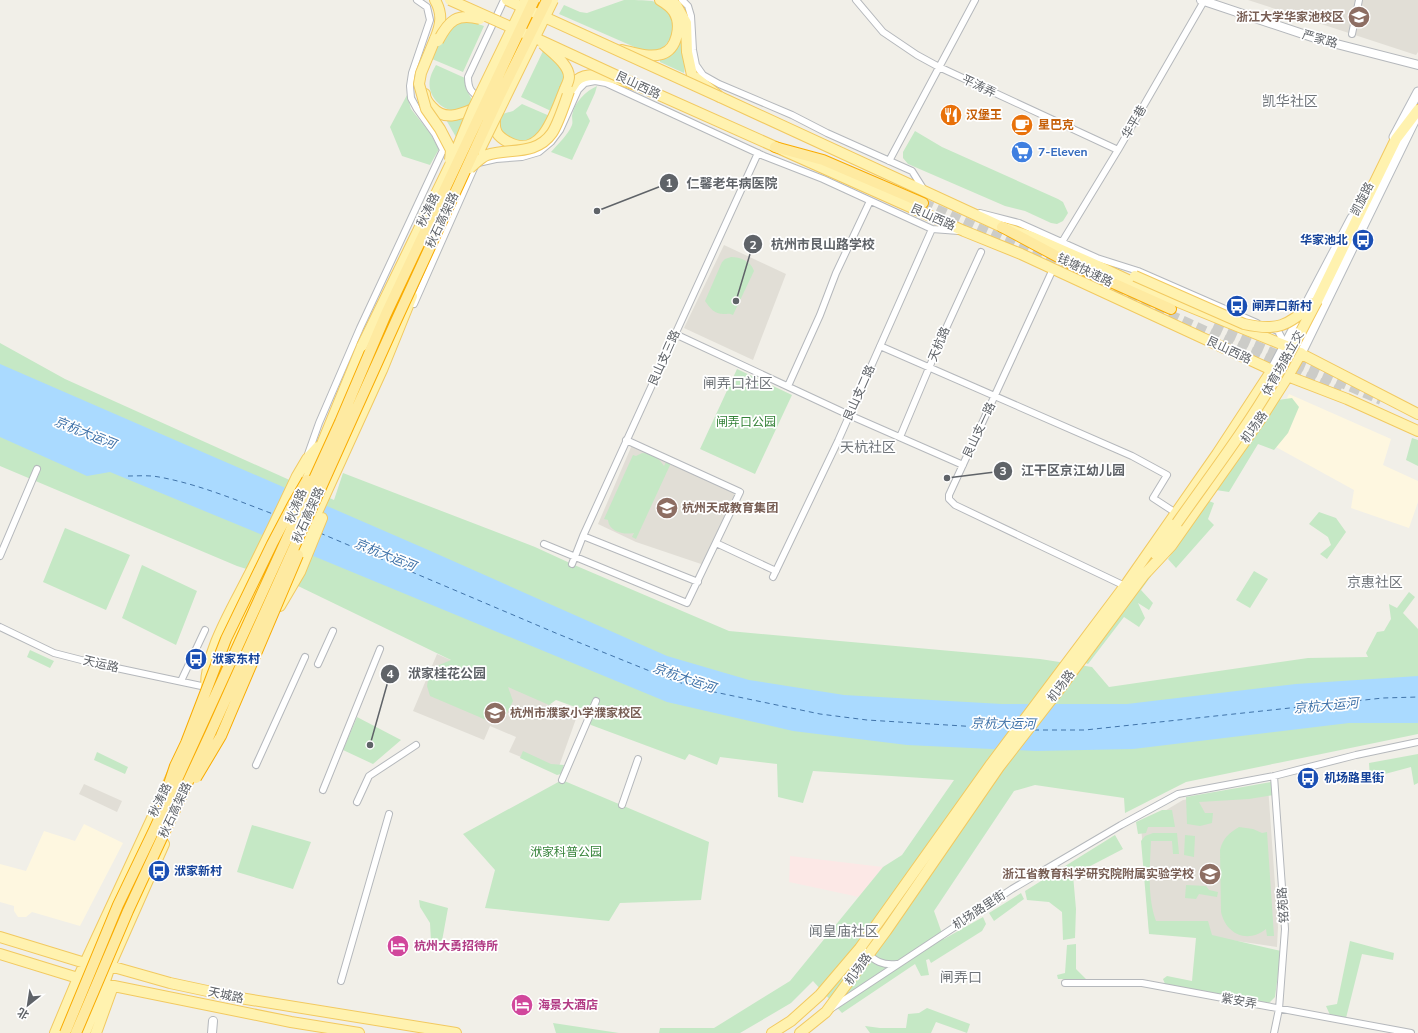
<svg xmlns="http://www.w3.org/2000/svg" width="1418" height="1033" font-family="'Nunito Sans','Noto Sans SC',sans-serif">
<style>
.commercial{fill:#fef7e0}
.education{fill:#e1ded6}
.medical{fill:#fce8e6}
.green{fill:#c5e8c5}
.water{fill:#aadaff}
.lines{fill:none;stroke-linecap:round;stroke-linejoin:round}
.ferry{stroke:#4174aa;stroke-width:1;stroke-dasharray:5 4;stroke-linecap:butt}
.trunk-tunnel{stroke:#ccccc8;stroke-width:10;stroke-dasharray:10 5;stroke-linecap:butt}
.minor-casing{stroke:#b5b8bc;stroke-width:8}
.tertiary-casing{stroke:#b5b8bc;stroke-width:10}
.secondary-casing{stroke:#b6babf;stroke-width:11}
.primary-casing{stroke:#f2c960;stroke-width:12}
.trunk-casing{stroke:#f9ab00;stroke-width:12}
.minor{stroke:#fff;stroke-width:6}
.tertiary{stroke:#fff;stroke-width:8}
.secondary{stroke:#fff;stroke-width:9}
.primary{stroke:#fff2af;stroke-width:10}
.trunk{stroke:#feeaa1;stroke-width:10}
.primary-bridge-casing{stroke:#f2c960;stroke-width:12;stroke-linecap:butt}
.trunk-bridge-casing{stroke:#f9ab00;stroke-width:12;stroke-linecap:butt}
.primary-bridge{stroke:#fff2af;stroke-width:10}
.trunk-bridge{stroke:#feeaa1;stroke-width:10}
.labels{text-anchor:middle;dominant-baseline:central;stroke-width:3.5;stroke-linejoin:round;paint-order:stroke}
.education-label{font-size:12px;font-weight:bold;fill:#785e54;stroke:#fff;text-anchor:end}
.street-label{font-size:12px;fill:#5f6368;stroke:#fff}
.food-label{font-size:12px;font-weight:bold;fill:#c56008;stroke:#fff;text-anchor:start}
.shop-label{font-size:12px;font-weight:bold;fill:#366cbe;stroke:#fff;text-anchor:start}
.transit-label{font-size:12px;font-weight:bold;fill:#164399;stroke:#fff;text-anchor:start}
.park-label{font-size:12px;fill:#348238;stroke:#fff}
.hotel-label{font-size:12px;font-weight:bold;fill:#b23c85;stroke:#fff;text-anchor:start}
.water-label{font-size:13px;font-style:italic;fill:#4174aa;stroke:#fff}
.quarter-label{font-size:14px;fill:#70757a;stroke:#fff}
.leader{fill:none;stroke:#5f6368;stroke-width:1.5}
.callout-dot{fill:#5f6368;stroke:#fff;stroke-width:1.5}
.mark-label{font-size:12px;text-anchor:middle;font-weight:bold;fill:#fff}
.callout-label{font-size:13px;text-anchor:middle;font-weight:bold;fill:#5f6368;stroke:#fff;stroke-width:3.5;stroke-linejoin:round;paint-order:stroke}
</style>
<rect width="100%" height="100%" fill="#f1efe8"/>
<!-- commercial -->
<path class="commercial" d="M1289 394 1391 439 1383 465 1418 481V502L1409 528 1351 508 1354 490 1265 441Z
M84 824 123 843 80 926 32 912 26 917H18L14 911V906L0 902V864L26 871 44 831 75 841Z"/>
<!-- education -->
<path class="education" d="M1248 0H1418V52L1416 55Z
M724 245 786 274 753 360 684 328Z
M632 445 736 493 704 565 636 542 598 524Z
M437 654 577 716 557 772 509 752 516 737 490 726 484 740 413 711Z
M84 784 122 801 117 812 79 794Z
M1268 786 1278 927 1277 947 1210 937 1149 929 1141 825 1183 800Z"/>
<!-- medical -->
<path class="medical" d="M790 856 883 867 859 897 789 882Z"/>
<!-- green -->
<path class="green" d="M624 0C633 0 644 0 652 1 660 3 672 13 674 21 675 36 664 54 647 52 644 51 641 50 639 49L559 14 564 5 580 12 587 13Z
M465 21 472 22 484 26 463 72 432 59C439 43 446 25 465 21Z
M680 42 683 44C682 53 686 67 684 73L660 62V58L676 48Z
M543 51C575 69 562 84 551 111L521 97Z
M436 65 465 78 466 89 474 103C460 119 435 109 430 89 428 80 432 72 436 65Z
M597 86 595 93 586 113 590 121 572 160 551 152C558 144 568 135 572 125 573 122 572 119 572 116 574 102 586 91 597 86Z
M407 95 411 109 430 133 439 149 430 165 402 156 390 127Z
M522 104 552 117 547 130 528 141 514 140 504 134 499 124V115L513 111Z
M467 117 456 137 445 118 457 120Z
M915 131 942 147 1058 199 1063 202 1068 213 1063 221 1057 224 1051 223 1025 211 1005 206 908 164 903 158V152Z
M731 257C740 257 751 261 754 271L733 315C729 313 728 314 724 314 714 314 710 308 705 301L722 262 725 259Z
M0 343 65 379 334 500 343 473 535 547 572 564 729 631 1040 659 1092 667 1109 687 1308 658 1368 657 1366 653 1377 632 1384 631 1391 619 1389 604 1397 608 1409 592 1415 597 1403 613 1418 629V734L1186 782 1125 813 1124 798 1035 785 1014 791 934 911 944 939 983 917 986 924 982 931 931 963 929 959 926 960 929 975 921 976 915 964 842 1013 813 981 791 1003 740 1033H659L660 1028H714L790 981 883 867 902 855 954 780 813 771 803 803 778 797 777 764 720 757 717 765 689 754 685 760 591 725 575 707 556 700 549 705 508 687 513 701 504 719 491 722 430 696 427 686 430 669 451 660 296 585 237 566 0 466Z
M737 369 792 395 755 474 700 449Z
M1292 398 1299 407 1288 433 1274 450 1258 444 1229 492 1216 490 1278 400Z
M1412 438 1418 440V466L1406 460Z
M642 453C652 453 659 458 664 466L666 462 671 463 636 539 632 537 634 533C624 535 609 532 608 520L604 519 633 455 636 456Z
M1209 501 1214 503 1208 519 1214 525 1176 568 1168 559 1187 530Z
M1319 512 1336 518 1346 532 1327 559 1320 554 1331 545 1328 537 1309 524Z
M65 528 130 555 106 610 43 582Z
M142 565 197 591 176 645 122 618Z
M1254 571 1268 579 1250 608 1236 600Z
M1147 576H1151L1141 590 1153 603 1149 610 1138 603 1145 618 1139 627 1124 617 1088 664 1083 662Z
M30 650 54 661 50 668 27 657Z
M357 717 401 740 373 764 343 750Z
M523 751 551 764 564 765 561 774 557 775 520 758Z
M97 752 128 767 125 774 94 760Z
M1418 754V783L1414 785 1411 767 1370 778 1369 763Z
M562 780 709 842 701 900 620 903 609 921 485 908 495 870 463 834Z
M1271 782 1274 795 1249 799 1199 802 1205 813H1213L1212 823 1200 826 1187 824 1186 797Z
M1162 810H1172L1175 827H1148L1146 833 1138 834 1136 822Z
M252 825 311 842 293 889 237 872Z
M1239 827 1253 829 1262 833 1267 832 1274 936H1267L1266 929C1247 944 1226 934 1221 912L1220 850C1223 838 1229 833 1239 827Z
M1153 833H1177L1179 854H1173L1172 841H1151C1150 867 1147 897 1156 921H1208L1212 935 1281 951 1275 997 1269 1003 1165 984 1163 979 1167 976 1192 981 1196 938 1149 934 1141 841 1145 836Z
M1115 835 1123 849 1073 875 1076 909 1075 938 1063 940 1062 912 1049 902 1027 900 1025 891Z
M1185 835 1195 836 1194 857 1184 855Z
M1186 885 1206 886 1209 890 1218 892 1217 897 1199 894 1196 899 1185 898Z
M1021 893 1024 899 994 921 989 913Z
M419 900 448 908 442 941H431L430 923 420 907Z
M1350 941 1394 953 1393 960 1362 954 1346 1018 1330 1015 1326 1006 1337 1004Z
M1076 944V969L1086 979H1058L1057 975 1065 973 1067 945Z
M927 1008 970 1024 967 1033 936 1022 931 1033H870L865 1026 880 1028H906L908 1014 919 1013Z
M553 1023 619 1033H556Z"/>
<!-- water -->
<path class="water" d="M0 364 426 549 667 656 749 680 844 695 1002 704H1127L1296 684 1418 676V723H1349L1133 749 1036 751 907 745 793 731 667 702 110 472 87 476 0 437Z"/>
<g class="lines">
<!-- ferry -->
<path class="ferry" d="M128 476C138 476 149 475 159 477 198 484 236 500 273 514
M320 533 558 634 672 680 700 689 820 714 867 720 1011 729
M1034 730H1085L1383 698 1418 697"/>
<!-- trunk-tunnel -->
<path class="trunk-tunnel" d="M923 203 1340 392
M1213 327 1381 400"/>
<!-- minor casing -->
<g class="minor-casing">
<path id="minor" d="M417 0 427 7 430 20 412 73 410 86 411 98 417 109 435 134 443 150 453 154
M682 0 688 6 691 16 693 50 696 65 703 75 719 84 792 115 827 133 912 171 924 190
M856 0 883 32 917 55 939 67 1118 150
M1352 34 1359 0
M481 99C471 92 468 89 468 77L504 0
M889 161 975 0
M478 163 496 159 522 157 539 152 551 142 560 130 578 90 585 83 595 81 606 83 764 156 823 179 932 229 959 231
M980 213 1019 223 1097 258 1138 271 1257 323
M1062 242 1118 150 1204 1
M1053 269 949 495V499L955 505 1125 586
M414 304 475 166
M1271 328 1278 331 1286 346
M675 334 849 415 963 465
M880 346 1132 456 1167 475 1153 498 1176 513
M788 386 820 315 836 273 870 201
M900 437 942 337 981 252
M308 454 319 423 360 328 443 150 446 148
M583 536 698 582
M716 543 776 571
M544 544 687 603 740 492 626 440
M0 556 37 469
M572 564 583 536 758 153
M773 577 838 441 932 229
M0 627 54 653 93 663 206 687
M318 664 333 631
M181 681 205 630
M256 765 305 657
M1274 776 1285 929 1279 1009 1274 1033
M562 780 596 701
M323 790 380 649
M357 802 369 776 416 745
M622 805 638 759
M860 948C874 959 879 966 897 964
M341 981 389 814
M1065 983H1142L1411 1033
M832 1008 1012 889 1121 825 1178 794 1274 776 1356 755 1418 742"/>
</g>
<!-- tertiary casing -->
<g class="tertiary-casing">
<path id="tertiary" d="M1201 0 1321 40 1418 65
M212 1033 213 1021"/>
</g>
<!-- secondary casing -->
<g class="secondary-casing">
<path id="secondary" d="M1394 137 1418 92
M1301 353 1416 117
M1272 370 1352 218"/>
</g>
<!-- primary casing -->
<g class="primary-casing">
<path id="primary" d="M435 0C443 14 441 25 435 39
M670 0 676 5 686 23 687 52 692 75 720 97 1002 227 1032 237 1098 266 1154 292 1286 346 1418 414
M622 50C635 53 649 58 662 54 677 49 682 25 674 12 671 7 665 3 660 0
M569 91C572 88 574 83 577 80 592 68 623 81 639 86L964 231 1021 254 1272 370 1347 399 1418 431
M425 94C425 99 429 104 432 107 444 121 459 115 473 109
M495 120C494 131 497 136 508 142 542 161 555 112 565 89
M1317 301 1396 139 1418 110
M304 488 362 346
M1156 555 1173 528
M294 563 382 370 412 296
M280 606 300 572 322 518
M206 690C204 654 232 609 248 577 265 544 281 510 297 476L307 459 318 447
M210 694 233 639 271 563
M0 937 85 963 110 966 170 983 240 998 456 1033
M0 954 78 978 104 984 291 1022 359 1033
M55 1033 78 978 172 775
M85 1033 104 984 110 966 164 844
M96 1033 113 986
M772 1033 791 1021 820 995 860 948 991 764 1127 583 1217 454 1272 370
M800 1033 826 1012 886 931 999 767 1061 687 1144 575 1171 546 1262 417 1288 376 1301 353"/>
</g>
<!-- trunk casing -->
<g class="trunk-casing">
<path id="trunk" d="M775 147 823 160 923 203
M1002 227 1075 266 1171 309"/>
</g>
<!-- minor -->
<use href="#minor" class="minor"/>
<!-- tertiary -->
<use href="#tertiary" class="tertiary"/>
<!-- secondary -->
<use href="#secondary" class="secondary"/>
<!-- primary -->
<use href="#primary" class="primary"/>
<!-- trunk -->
<use href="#trunk" class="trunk"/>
<!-- primary-bridge casing -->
<g class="primary-bridge-casing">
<path id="primary-bridge" d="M450 0 533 37 639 86
M507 0 720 97
M435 39 421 73 419 84 426 109 440 129 451 150 450 160
M438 41C449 20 457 13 480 19
M543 44C551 52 569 64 569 77 569 81 566 86 565 89
M480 149 553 0
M470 168C475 164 481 157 487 155 509 148 536 156 552 133 558 124 565 103 569 91
M1135 276 1244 324C1280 332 1287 325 1314 303
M362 346 452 161 473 109 526 0
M1177 523C1210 476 1246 429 1275 379 1290 354 1303 327 1317 301"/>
</g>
<!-- trunk-bridge casing -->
<g class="trunk-bridge-casing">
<path id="trunk-bridge" d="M196 778 221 736 298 555
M169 784 175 766 186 743 226 639 272 544 293 504 307 480
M65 1033 118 905 154 830 340 422 386 314 534 0
M76 1033 128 911 211 732 396 321 500 95 547 0"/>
</g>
<!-- primary-bridge -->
<use href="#primary-bridge" class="primary-bridge"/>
<!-- trunk-bridge -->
<use href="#trunk-bridge" class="trunk-bridge"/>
</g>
<!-- icons -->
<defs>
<g id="university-disc" transform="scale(1.15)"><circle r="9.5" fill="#8d6e63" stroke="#fff"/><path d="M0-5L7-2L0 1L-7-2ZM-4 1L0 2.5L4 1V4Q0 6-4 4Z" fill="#fff"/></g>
<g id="restaurant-disc" transform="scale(1.15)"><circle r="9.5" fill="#e8710a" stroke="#fff"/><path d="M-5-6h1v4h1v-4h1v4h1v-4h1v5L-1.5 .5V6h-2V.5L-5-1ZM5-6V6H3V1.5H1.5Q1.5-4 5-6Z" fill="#fff"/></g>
<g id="cafe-disc" transform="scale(1.15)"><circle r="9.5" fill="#e8710a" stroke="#fff"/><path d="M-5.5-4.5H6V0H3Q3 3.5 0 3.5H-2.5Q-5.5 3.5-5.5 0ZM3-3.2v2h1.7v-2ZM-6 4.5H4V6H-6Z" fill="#fff"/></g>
<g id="supermarket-disc" transform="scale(1.15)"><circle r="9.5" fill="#3f7fe0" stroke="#fff"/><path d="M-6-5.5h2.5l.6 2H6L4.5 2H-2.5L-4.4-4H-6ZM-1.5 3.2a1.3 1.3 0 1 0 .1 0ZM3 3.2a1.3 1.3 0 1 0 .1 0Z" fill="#fff"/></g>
<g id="bus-disc" transform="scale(1.15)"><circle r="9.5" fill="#1a4fb4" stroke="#fff"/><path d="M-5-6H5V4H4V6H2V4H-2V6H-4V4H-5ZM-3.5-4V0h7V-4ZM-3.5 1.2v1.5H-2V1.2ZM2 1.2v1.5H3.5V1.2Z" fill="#fff"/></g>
<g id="school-disc" transform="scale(1.15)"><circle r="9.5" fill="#8d6e63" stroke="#fff"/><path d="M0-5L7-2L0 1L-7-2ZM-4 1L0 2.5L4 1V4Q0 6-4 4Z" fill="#fff"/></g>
<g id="hotel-disc" transform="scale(1.15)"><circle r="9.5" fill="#d1479c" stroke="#fff"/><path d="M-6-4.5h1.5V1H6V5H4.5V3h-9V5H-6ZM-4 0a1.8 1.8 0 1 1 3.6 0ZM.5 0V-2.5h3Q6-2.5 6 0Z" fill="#fff"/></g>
</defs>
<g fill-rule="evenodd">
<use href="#university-disc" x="1359" y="17"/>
<use href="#restaurant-disc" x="951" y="115"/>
<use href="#cafe-disc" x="1022" y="125"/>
<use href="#supermarket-disc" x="1022" y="152"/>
<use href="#bus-disc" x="1363" y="240"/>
<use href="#bus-disc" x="1237" y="306"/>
<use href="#school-disc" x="667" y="508"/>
<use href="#bus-disc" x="196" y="659"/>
<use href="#school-disc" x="495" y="713"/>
<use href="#bus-disc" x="1308" y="778"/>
<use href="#bus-disc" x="159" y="871"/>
<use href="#school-disc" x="1210" y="874"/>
<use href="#hotel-disc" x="398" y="946"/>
<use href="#hotel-disc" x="522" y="1005"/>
</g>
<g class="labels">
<!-- education labels -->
<g class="education-label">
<text x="1344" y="17">浙江大学华家池校区</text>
<text x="682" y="508" text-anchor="start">杭州天成教育集团</text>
<text x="510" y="713" text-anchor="start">杭州市濮家小学濮家校区</text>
<text x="1194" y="874">浙江省教育科学研究院附属实验学校</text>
</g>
<!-- street labels -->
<g class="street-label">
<text transform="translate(1320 39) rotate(16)">严家路</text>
<text transform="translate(638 85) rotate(25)">艮山西路</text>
<text transform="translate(979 86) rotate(25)">平涛弄</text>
<text transform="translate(1134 122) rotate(-60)">华平巷</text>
<text transform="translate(1362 199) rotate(-63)">凯旋路</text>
<text transform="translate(428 210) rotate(-64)">秋涛路</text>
<text transform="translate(933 217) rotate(24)">艮山西路</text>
<text transform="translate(442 220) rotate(-65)">秋石高架路</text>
<text transform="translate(1085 270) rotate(26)">钱塘快速路</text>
<text transform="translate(939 344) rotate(-67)">天杭路</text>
<text transform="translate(1229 350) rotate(25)">艮山西路</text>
<text transform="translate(664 358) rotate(-66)">艮山支三路</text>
<text transform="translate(1283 363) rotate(-61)">体育场路立交</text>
<text transform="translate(859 393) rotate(-66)">艮山支二路</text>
<text transform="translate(1254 427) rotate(-55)">机场路</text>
<text transform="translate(979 430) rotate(-65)">艮山支一路</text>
<text transform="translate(296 506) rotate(-67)">秋涛路</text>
<text transform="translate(308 515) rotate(-66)">秋石高架路</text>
<text transform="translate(101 664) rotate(13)">天运路</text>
<text transform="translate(1061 686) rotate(-53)">机场路</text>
<text transform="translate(160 800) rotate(-64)">秋涛路</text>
<text transform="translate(175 810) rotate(-65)">秋石高架路</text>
<text transform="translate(1283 905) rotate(-94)">铭苑路</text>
<text transform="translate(979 910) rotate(-33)">机场路里街</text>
<text transform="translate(858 969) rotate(-54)">机场路</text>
<text transform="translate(226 995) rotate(12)">天城路</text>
<text transform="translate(1239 1001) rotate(11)">紫安弄</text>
</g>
<!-- food labels -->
<g class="food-label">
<text x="966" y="115">汉堡王</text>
<text x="1038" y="125">星巴克</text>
</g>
<!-- shop labels -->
<g class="shop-label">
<text x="1038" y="152">7-Eleven</text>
</g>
<!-- transit labels -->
<g class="transit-label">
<text x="1348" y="240" text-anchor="end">华家池北</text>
<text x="1252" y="306">闸弄口新村</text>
<text x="212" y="659">洑家东村</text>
<text x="1324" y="778">机场路里街</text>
<text x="174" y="871">洑家新村</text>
</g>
<!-- park labels -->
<g class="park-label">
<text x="746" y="422">闸弄口公园</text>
<text x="566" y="852">洑家科普公园</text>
</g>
<!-- hotel labels -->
<g class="hotel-label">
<text x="414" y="946">杭州大勇招待所</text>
<text x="538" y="1005">海景大酒店</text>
</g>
<!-- water labels -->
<g class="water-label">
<text transform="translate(85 433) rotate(22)">京杭大运河</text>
<text transform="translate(385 555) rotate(22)">京杭大运河</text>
<text transform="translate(684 678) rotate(19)">京杭大运河</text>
<text transform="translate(1326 706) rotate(-5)">京杭大运河</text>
<text transform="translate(1003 724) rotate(1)">京杭大运河</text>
</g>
<!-- quarter labels -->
<g class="quarter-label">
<text x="1290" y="101">凯华社区</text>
<text x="738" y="383">闸弄口社区</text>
<text x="868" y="447">天杭社区</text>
<text x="1375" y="582">京惠社区</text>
<text x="844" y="931">闻皇庙社区</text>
<text x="961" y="977">闸弄口</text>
</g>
</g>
<!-- callouts -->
<path class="leader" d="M597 211L669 183M736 301L753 244M947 478L1003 471M370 745L390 674"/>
<g class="callout-dot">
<circle cx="597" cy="211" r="4"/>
<circle cx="736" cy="301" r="4"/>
<circle cx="947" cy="478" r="4"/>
<circle cx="370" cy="745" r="4"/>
<circle cx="669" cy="183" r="10"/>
<circle cx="753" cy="244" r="10"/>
<circle cx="1003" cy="471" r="10"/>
<circle cx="390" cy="674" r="10"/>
</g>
<g class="mark-label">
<text x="669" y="187">1</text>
<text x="753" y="249">2</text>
<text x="1003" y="475">3</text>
<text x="390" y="678">4</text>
</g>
<g class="callout-label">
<text x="732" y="188">仁馨老年病医院</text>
<text x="823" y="249">杭州市艮山路学校</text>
<text x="1073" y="475">江干区京江幼儿园</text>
<text x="447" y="678">洑家桂花公园</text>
</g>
<!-- north arrow -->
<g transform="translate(28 1005) rotate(210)" stroke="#ffffff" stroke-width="3" paint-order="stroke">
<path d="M0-3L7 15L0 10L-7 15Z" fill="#5f6368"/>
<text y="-6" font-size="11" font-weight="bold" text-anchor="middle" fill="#5f6368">北</text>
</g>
</svg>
